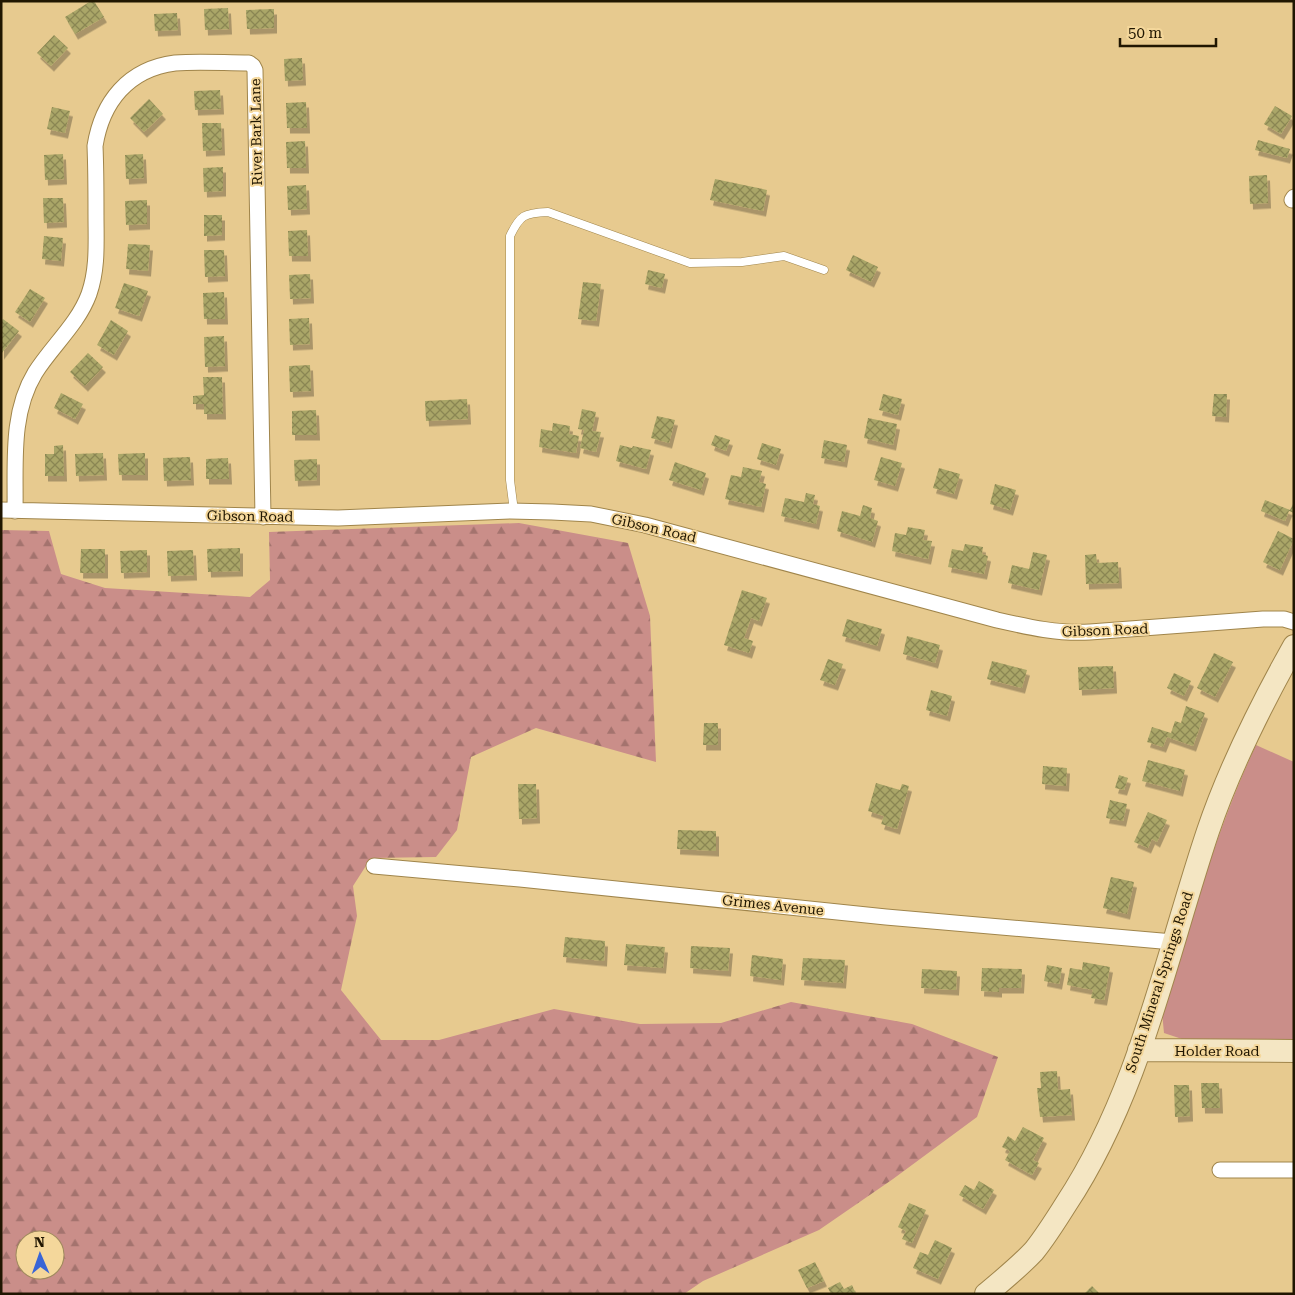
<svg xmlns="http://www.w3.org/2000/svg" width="1295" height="1295" font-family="'Roboto Serif',serif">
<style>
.green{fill:#ca8e89}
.forest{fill:url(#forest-firs);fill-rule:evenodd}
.building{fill:url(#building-cross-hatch);filter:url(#shadow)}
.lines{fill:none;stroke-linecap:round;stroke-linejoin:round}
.lane-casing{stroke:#a0854b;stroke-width:9}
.street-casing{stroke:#a0854b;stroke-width:17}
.secondary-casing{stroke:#a0854b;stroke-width:24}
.lane{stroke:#fff;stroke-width:8}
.street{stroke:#fff;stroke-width:15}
.secondary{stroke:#f4e6c3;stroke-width:22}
.labels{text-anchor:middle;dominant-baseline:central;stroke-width:4;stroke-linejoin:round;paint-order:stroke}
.street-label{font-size:14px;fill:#201601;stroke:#f4d79b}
</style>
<defs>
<pattern id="forest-firs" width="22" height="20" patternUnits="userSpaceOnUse" patternTransform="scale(1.25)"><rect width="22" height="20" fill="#ca8e89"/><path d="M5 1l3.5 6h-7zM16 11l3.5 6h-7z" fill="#a4736e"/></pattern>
<pattern id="building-cross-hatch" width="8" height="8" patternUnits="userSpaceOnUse" patternTransform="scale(1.25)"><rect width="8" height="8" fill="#aaa667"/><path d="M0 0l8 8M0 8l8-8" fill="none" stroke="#8a8652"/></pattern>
<filter id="shadow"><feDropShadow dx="3" dy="5.5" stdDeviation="0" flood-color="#0004"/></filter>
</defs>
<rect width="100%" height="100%" fill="#e7ca8f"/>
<!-- green -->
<path class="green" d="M1256 745 1294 762V1042H1191L1164 1033 1162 1012C1191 922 1216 830 1256 745Z"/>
<!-- forest -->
<path class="forest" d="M519 523 628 543 650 616 656 762 536 728 471 757 457 830 436 857 371 858 353 886 357 916 341 990 381 1040H439L554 1009 640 1024 721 1023 791 1002 912 1024 998 1057 977 1117 893 1179 819 1230 703 1281 684 1294H1V530L49 531 61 574 105 588 250 597 270 580 269 532ZM25 1240H55V1270H25Z"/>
<!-- building -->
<path class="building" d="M91 1H94L104 17 75 34 65 17Z
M228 8 229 29 205 30 204 9Z
M274 9V28L247 29 246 10Z
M177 13 178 30 155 31 154 14Z
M54 35 68 48 51 66 37 53Z
M302 58 303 80 285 81 284 59Z
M220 90 221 109 195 110 194 91Z
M149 99 163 114 144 132 130 118Z
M306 102 307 128H287L286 103Z
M1275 106 1292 116 1281 134 1264 124Z
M52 107 70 111 65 133 47 129Z
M202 123H221L222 150 203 151Z
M1258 140 1290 149 1287 158 1255 150Z
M305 141 306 168H287L286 142Z
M63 154 64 179 45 180 44 155Z
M143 154 144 178 126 179 125 155Z
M223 167V191L204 192 203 168Z
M1267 175 1268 203 1250 204 1249 176Z
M715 179 767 190 763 211 710 200Z
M306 185 307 209 288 210 287 186Z
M43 198H63L64 222 44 223Z
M147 200V224L126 225 125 201Z
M204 215H222V235L204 236Z
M307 230 308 256H289L288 231Z
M44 236 63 238 61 261 42 259Z
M128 244 150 245 148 271 126 269Z
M204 250H224L225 276 205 277Z
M853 255 878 267 871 282 846 270Z
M648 270 665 274 662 288 645 284Z
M310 274 311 298 290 299 289 275Z
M583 282 601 284 596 321 578 319Z
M124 283 148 291 139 316 115 308Z
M30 289 45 298 30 322 15 312Z
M224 292 225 319H204L203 293Z
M309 318 310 344 290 345 289 319Z
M3 319 19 331 1 354V321Z
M111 320 128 331 114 355 97 345Z
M224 336 225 366 205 367 204 337Z
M88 353 103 367 85 386 70 372Z
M310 365 311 391 290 392 289 366Z
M203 377H222L223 414H204V404H193V396L204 395Z
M61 393 83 404 75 419 54 408Z
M883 394 902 399 898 415 879 410Z
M1214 394H1227L1226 417 1212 416Z
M467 399 468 419 426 421 425 401Z
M582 409 596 412 592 431 601 432 596 452 580 448 584 430 578 429Z
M316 410 317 435H292V411Z
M657 416 675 420 669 443 651 438Z
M868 418 897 424 893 445 864 438Z
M553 423 570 426 569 434 579 436 576 453 539 447 541 429 552 431Z
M715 435 730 440 726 451 711 445Z
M824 440 847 445 844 462 821 458Z
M762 443 781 449 776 465 757 459Z
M63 445 64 476H45V454H54V446Z
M620 445 632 448 633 446 651 450 646 469 616 461Z
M103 453 104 475 76 476 75 454Z
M145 453V475H119L118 454Z
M190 457 191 480 164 481 163 458Z
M881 457 902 463 895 486 874 480Z
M228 458 229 479H206V459Z
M317 459V480L295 481 294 460Z
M675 462 706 473 701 490 669 480Z
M743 467 762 471 759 482 766 484 761 507 725 499 731 475 741 477Z
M939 468 960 474 954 494 933 488Z
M995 484 1016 490 1010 510 990 504Z
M806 493 815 495 813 504 820 506 816 524 781 516 785 498 804 502Z
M1265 500 1290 510 1294 502V513L1289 511 1285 521 1261 511Z
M863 505 872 508 870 518 878 521 872 542 837 531 842 511 860 516Z
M908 527 925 530 923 540 932 541 928 559 892 551 895 533 906 535Z
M1278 531 1294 539 1280 570 1263 562Z
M965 544 983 547 982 554 988 556 984 574 948 567 952 549 963 551Z
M240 548V571L208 572 207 549Z
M81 549H105V573H80Z
M147 550V572L121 573 120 551Z
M193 550 194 575 168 576 167 551Z
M1033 552 1047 555 1039 590 1008 583 1012 565 1029 569Z
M1096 554 1097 563 1118 562 1119 583 1086 584 1085 555Z
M742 590 767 598 759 621 751 618 744 638 753 641 749 653 724 645Z
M847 619 882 629 877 646 842 636Z
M907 636 940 645 935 663 903 654Z
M1214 653 1233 662 1215 697 1197 688Z
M828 659 843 664 835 685 820 680Z
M992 661 1027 670 1022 688 987 679Z
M1113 666 1114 688 1079 690 1078 667Z
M1174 673 1191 681 1184 696 1167 688Z
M931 690 952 696 947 716 926 710Z
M1186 706 1205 713 1193 746 1167 737 1163 747 1147 742 1152 727 1171 733 1175 721 1181 723Z
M704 723H718V745H703Z
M1148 760 1185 770 1180 791 1142 781Z
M1043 766 1067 768 1066 786 1042 784Z
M1119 775 1128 778 1124 790 1115 788Z
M876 783 900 790 902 784 909 786 897 829 881 824 884 816 868 811Z
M518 784H536L537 818 519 819Z
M1110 800 1127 804 1123 821 1106 818Z
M1148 812 1167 820 1157 842 1152 839 1148 848 1134 842Z
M678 830 716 831V851L677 849Z
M1111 877 1134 882 1127 914 1103 908Z
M565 937 605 941 604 961 563 957Z
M626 944 665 947 663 968 624 965Z
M691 946 730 948 728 971 690 968Z
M752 955 783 959 781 980 750 976Z
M803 958 845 960 843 983 801 980Z
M1083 962 1110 967 1104 1000 1091 998 1093 990 1067 985 1070 968 1082 970Z
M1047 965 1062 968 1059 984 1044 981Z
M982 968 1022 969 1021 988H999V992L981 991Z
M922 969 957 971 956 990 921 988Z
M1057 1071 1058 1090 1070 1089 1072 1115 1040 1117 1037 1088H1041L1040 1072Z
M1201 1083H1219L1220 1108H1202Z
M1174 1085H1189L1190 1116 1175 1117Z
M1023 1127 1044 1138 1033 1160 1039 1163 1032 1175 1005 1160 1010 1151 1002 1147 1008 1136 1015 1141Z
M979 1181 994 1190 983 1209 959 1195 965 1185 974 1190Z
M909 1203 926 1210 912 1243 902 1239 906 1231 898 1227Z
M935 1240 952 1248 938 1279 913 1268 920 1252 928 1255Z
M815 1262 824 1281 807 1288 798 1270Z
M840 1282 844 1289 852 1285 856 1294H831L828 1288Z
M1092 1286 1100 1294H1084Z"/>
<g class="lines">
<!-- lane casing -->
<g class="lane-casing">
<path id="lane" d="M514 511 510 480V236C520 215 524 213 548 212L690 263 742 262 784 256 824 270"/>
</g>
<!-- street casing -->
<g class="street-casing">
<path id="street" d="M1292 200 1294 197
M1 510 338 518 510 511 552 512 591 514 645 525 997 620C1028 627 1058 634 1090 632L1263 619H1284L1294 622
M15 511C16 465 10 414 35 373 52 346 78 324 89 294 98 268 96 242 96 215 96 192 96 169 95 146 102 102 128 69 175 63 199 61 224 63 249 63L253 66 255 70 263 517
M374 866 520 879 886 917 1173 942
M1220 1170H1294"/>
</g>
<!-- secondary casing -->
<g class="secondary-casing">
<path id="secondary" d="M1139 1050 1294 1051
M986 1294C1003 1280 1019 1267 1034 1251 1046 1236 1056 1220 1066 1204 1140 1092 1166 956 1208 831 1230 766 1261 705 1294 646"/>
</g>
<!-- lane -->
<use href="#lane" class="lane"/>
<!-- street -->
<use href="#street" class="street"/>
<!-- secondary -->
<use href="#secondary" class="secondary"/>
</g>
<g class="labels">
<!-- street labels -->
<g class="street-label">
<text transform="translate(256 132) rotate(-91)">River Bark Lane</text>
<text transform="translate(250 516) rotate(1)">Gibson Road</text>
<text transform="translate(654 528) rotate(13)">Gibson Road</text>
<text transform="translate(1105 630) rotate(-2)">Gibson Road</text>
<text transform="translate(773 905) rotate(6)">Grimes Avenue</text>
<text transform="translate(1159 982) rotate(-72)">South Mineral Springs Road</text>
<text x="1217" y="1051">Holder Road</text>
</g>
</g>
<!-- border -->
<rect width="1295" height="1295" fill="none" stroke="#201601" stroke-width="5"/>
<!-- north arrow -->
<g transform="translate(40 1255) rotate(358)"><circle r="24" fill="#f4d79b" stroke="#9f8a5d"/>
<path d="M0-4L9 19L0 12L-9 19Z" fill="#3965d6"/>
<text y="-8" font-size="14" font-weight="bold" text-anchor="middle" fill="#201601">N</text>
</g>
<!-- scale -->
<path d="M1120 38v8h96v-8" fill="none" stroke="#201601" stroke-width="2.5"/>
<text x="1128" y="38" font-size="15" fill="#201601" stroke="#f4d79b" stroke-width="4" paint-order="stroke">50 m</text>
</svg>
